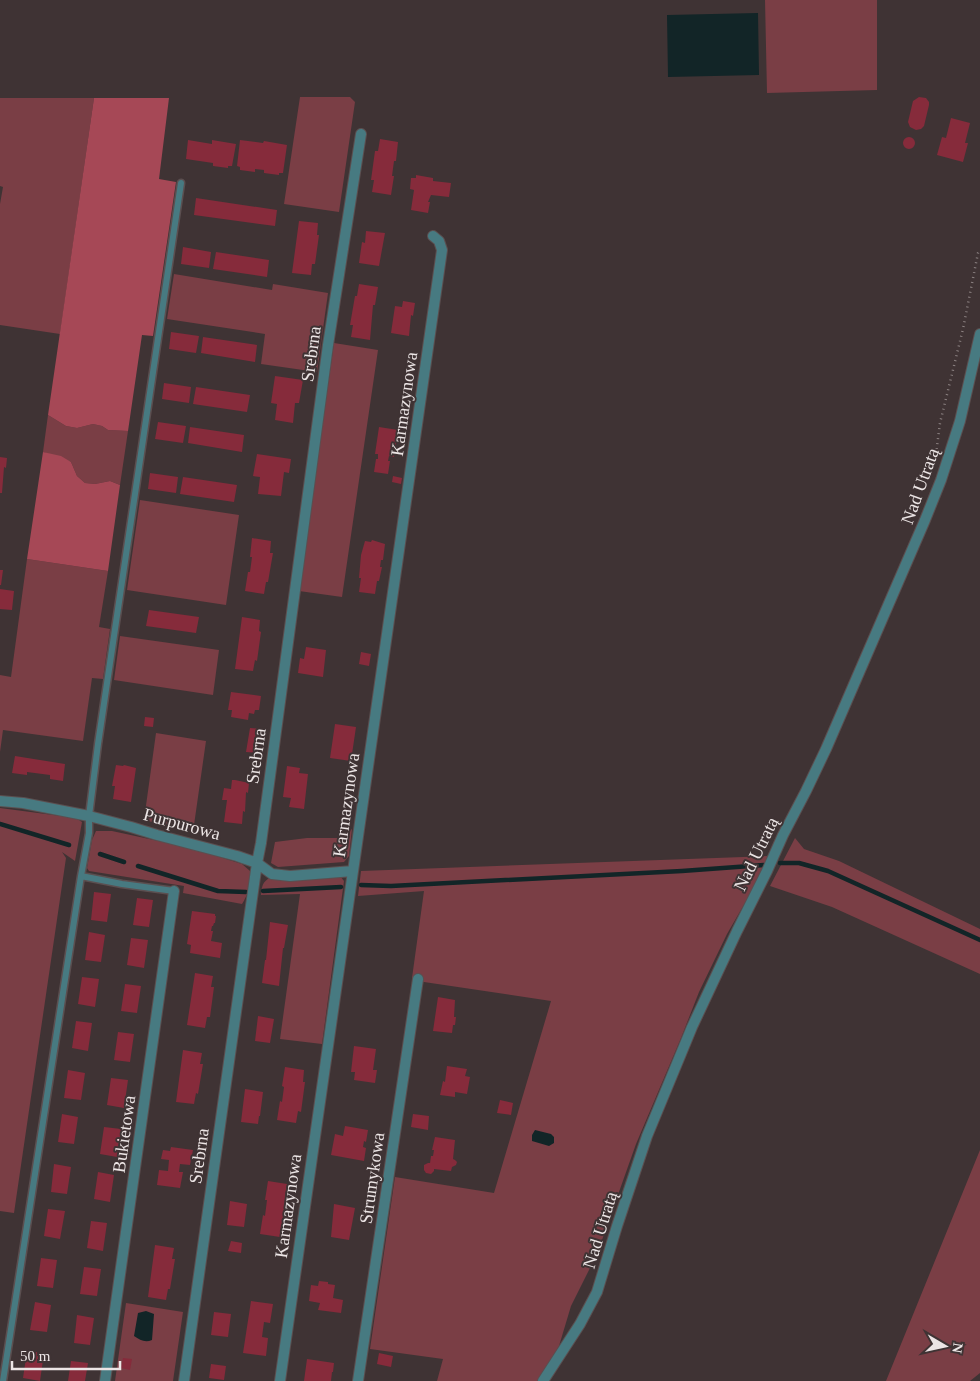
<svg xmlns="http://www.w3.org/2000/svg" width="980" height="1381" font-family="'Times New Roman',serif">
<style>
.green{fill:#7a3e45}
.forest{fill:#a64856}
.water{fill:#122527}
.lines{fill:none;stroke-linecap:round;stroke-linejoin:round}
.stream{stroke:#122527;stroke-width:4.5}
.building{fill:#862b3b}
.service-casing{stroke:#5b4f50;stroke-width:9}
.minor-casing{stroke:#5b4f50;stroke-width:12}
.path{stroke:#8b8181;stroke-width:2.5;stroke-dasharray:1 4;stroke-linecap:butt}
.service{stroke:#477a81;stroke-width:6}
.minor{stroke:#477a81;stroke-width:10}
.labels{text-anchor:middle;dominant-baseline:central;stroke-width:4;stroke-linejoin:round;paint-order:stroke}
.street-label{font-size:18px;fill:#ece5e5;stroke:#3f3334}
</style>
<rect width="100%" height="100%" fill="#3f3334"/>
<!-- green -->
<path class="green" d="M765 0H877V90L767 93Z
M300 97H350L355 102 339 212 284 204Z
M0 98H94L60 334 0 325V204L3 187 0 186Z
M174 274 272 290 273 284 328 293 317 372 261 364 265 334 167 319Z
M334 343 378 350 342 597 299 591Z
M48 415 66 426 77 428 93 424 102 426 108 430 128 431 120 485 110 481 95 484 85 483 77 476 71 462 43 452Z
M140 500 239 515 226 605 127 590Z
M27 559 108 571 99 627 110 629 103 679 92 678 83 741 3 730 0 752V675L11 677Z
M120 636 219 650 213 695 114 680Z
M156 733 206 741 193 832 144 820Z
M0 808 76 818 82 822 75 861 62 852 66 858 14 1213 0 1211Z
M352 829 349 856 344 862 278 867 271 863 275 842 307 838H340Z
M96 831H112L191 848 242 864 250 871C251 884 249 893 242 904L183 893 184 886 89 871 87 868 92 840Z
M795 838 804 849 839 861 980 929V974L832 907 770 886Z
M768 856 757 882 727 934 699 992 681 1038 636 1144 597 1254 571 1306 559 1346 538 1381H437L443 1359 370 1349 395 1177 494 1193 551 1001 424 982 412 978 424 891 358 896 361 871Z
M334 876H340L344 881 322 1044 280 1039 300 894 261 895C262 886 262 882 271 877 296 882 309 881 334 876Z
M980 1150V1373L970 1381H886Z
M126 1303 183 1312 173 1381H115Z"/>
<!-- forest -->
<path class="forest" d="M94 98H169L159 179 176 182 153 336 142 335 128 431 108 430 102 426 93 424 77 428 66 426 48 415Z
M43 452 61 456 71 462 77 476 85 483 95 484 110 481 120 485 108 571 27 559Z"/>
<!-- water -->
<path class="water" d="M758 13 759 75 668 77 667 15Z
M535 1130 551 1134 554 1137V1143L549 1146 532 1141V1135Z
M146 1311 154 1314 152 1340C145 1343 140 1340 134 1336L138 1313Z"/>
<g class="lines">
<!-- stream -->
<path class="stream" d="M0 824 69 845
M100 854 124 862
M780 863H799L828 871 980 940
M138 866 218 891 246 892
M361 885 391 886 682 871 764 865
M263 891 341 887"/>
</g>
<!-- building -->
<path class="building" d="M919 97 926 98 929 102V105L924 126 921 129 916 130 910 127 908 122 913 101Z
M951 118 970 123 965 143H968L963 162 937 155 942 137 946 138Z
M903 143a6 6 0 1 1 12 0a6 6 0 1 1-12 0Z
M380 139 398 142 396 161H394L392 176H394L391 195 372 192 374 180H371L375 151H378Z
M188 140 212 144V140L236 144 232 166H228V168L213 166V163L186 159Z
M240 140 263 143 264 141 287 145 283 173H279V175L264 173V170L255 169V172L240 170V167L237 166Z
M416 175 433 178V181L451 183 449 197 431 195 428 202H430L428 213 411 210 414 190 410 189 411 178H416Z
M196 198 277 210 275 226 194 215Z
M299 221 318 223 317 235H319L315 264H312L311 275 292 273Z
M366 231 385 233 379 266 359 263 362 242 365 243Z
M183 247 211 252 209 268 181 264Z
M216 252 269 260 267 277 213 269Z
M359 284 378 287 375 305H373L370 340 351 337 353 325H350L355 296H357Z
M403 301 415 303 413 316 411 315 409 336 391 333 395 306 402 307Z
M171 332 199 336 196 353 169 349Z
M203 337 257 345 255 362 201 353Z
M275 376 303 380 299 403H295L293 423 275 420 277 404 271 403Z
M164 383 191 387 189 403 162 399Z
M196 387 250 395 247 412 193 404Z
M158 422 186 426 183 443 155 439Z
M190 427 244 435 242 452 188 443Z
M379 427 398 430 394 457 389 456 388 461H390L388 474 374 472 376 459H378V454H375Z
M257 454 291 459 289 473 284 472 281 496 258 494 260 477 253 476Z
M0 457 7 458 6 468 4 467 2 493H0Z
M150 473 178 477 176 493 148 489Z
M393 476 402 478 401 484 392 482Z
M183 477 237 485 234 502 180 494Z
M252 538 271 541 270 553H273L268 582H266L264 594 245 591 248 572H250L252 557H250Z
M372 540 385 544 383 560H381L380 567H382L379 581H377L375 594 359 592 361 578H359L361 555 365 541 371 542Z
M0 570H3L1 585H0Z
M0 589 14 591 12 610 0 609Z
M149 610 199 617 196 633 146 626Z
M242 617 260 620 259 631 261 632 257 661 255 660 253 671 235 669Z
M306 647 326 650 323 677 298 673 300 658 304 659Z
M361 652 371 654 369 666 359 664Z
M231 692 261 696 259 710H255L254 714 249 713 248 720 231 717 232 710H228Z
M145 717 154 718 153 727 144 726Z
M335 724 356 727 351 761 330 758Z
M250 728 262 729 258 753 246 752Z
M15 756 65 764 63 781 50 779V775L27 772V775L12 773Z
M116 765 123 766 124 765 136 768 131 802 113 799 115 786H112Z
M287 766 300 768 299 773 308 774 304 809 289 807 291 798 283 797Z
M232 780H235L249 783 248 793 246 792 245 812 243 811 242 824 224 822 227 800H222L224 788 231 789Z
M94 892 111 894 107 922 91 920Z
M137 898 153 900 149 927 133 925Z
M192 911 215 914V916H216L215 923H214L213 926H212L211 931H213L211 941 222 943 220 958 190 953 191 945 187 944Z
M270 922 288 925 284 948H283L279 986 262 983 265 960H266Z
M89 932 105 935 101 962 85 960Z
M131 938 148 940 144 968 127 965Z
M195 973 213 976 211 987H214L210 1017H207L205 1028 187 1025Z
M82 977 99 979 95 1007 78 1004Z
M125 984 141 986 137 1013 121 1011Z
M438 997 455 1000 454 1017H456L455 1025H453L452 1033 433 1031Z
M258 1016 274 1019 270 1043 255 1041Z
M76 1021 92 1023 88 1051 72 1048Z
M118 1032 134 1034 130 1062 114 1060Z
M354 1046 376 1049 373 1070H377L375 1083 354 1080 355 1072H351Z
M183 1050 202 1053 200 1064H203L198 1094 196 1093 194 1104 176 1102Z
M447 1066 467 1069 465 1076 470 1077 467 1094 455 1092V1097L440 1095 443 1081 445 1082Z
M285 1067 304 1070 303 1082H305L301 1112 298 1111 296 1123 277 1120 280 1101 282 1102 284 1087 282 1086Z
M68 1070 85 1073 81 1100 64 1098Z
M111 1078 128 1080 124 1108 107 1105Z
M245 1089 263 1092 260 1116H259L258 1124 241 1122Z
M500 1100 513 1103 511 1115 497 1113Z
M62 1114 78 1117 74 1144 58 1142Z
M413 1114 429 1116 428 1130 411 1127Z
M345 1126 368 1130 366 1142 364 1141 363 1147 366 1148 364 1161 331 1155 335 1134 343 1136Z
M104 1127 121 1129 117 1157 100 1154Z
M435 1137 455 1140 453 1159 455 1160 457 1162 456 1165 452 1167 451 1171 434 1169V1171L431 1174 426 1173 424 1170V1165L428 1163H430L431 1156H433L434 1150H432Z
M171 1147 193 1150 190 1165 180 1164 179 1172H183L180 1188 157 1185 159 1170 168 1171 169 1160 161 1159 163 1150 170 1151Z
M54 1164 71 1167 67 1194 51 1192Z
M98 1172 114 1175 110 1202 94 1199Z
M268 1181 287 1184 285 1196 288 1197 284 1226 281 1225 280 1237 260 1234 263 1215 265 1216 267 1200H265Z
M230 1201 247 1204 244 1227 227 1225Z
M334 1204 355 1208 349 1240 331 1237Z
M48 1209 65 1211 60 1239 44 1236Z
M91 1221 107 1223 103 1251 87 1248Z
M231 1241 242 1243 241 1253 228 1251Z
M155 1245 174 1248 172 1259H175L170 1289H168L166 1300 148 1297Z
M41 1258 57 1260 53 1288 37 1286Z
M84 1267 101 1269 97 1296 80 1294Z
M319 1281 328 1282V1284L335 1285 333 1298 343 1300 341 1313 318 1310 320 1303 309 1301 311 1285 318 1286Z
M251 1301 273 1304 270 1323 264 1322 262 1337 268 1338 266 1356 243 1353Z
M35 1302 51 1305 47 1332 30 1330Z
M214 1312 231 1314 228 1337 211 1335Z
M77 1315 94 1318 90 1345 74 1343Z
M27 1351 44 1353 40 1381 23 1378Z
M379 1353 393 1356 391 1367 377 1364Z
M123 1358 132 1359 130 1370 121 1368Z
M307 1359 334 1363 333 1372H332L331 1381H304Z
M71 1361 88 1363 85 1381H68Z
M211 1364 226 1366 224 1380 209 1378Z"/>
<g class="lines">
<!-- service casing -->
<g class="service-casing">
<path id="service" d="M81 876 122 884 174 891
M3 1381 81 876 89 833V816L98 744 181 183"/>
</g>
<!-- minor casing -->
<g class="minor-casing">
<path id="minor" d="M0 801 23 803 89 816 131 827 157 835 237 856 257 863 272 874 290 876 353 871
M105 1381 174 891
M184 1381 257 863 261 843 328 345 361 134
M280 1381 442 250 439 241 433 236
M358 1381 418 979
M543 1381 580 1324 597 1292 617 1226 647 1136 692 1027 737 931 767 871 783 835 806 791 826 749 925 520 941 480 960 421 980 334"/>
</g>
<!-- path -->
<path class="path" d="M936 454 940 423 963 329 978 253 980 250"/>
<!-- service -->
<use href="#service" class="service"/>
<!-- minor -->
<use href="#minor" class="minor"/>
</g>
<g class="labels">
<!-- street labels -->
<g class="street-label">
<text transform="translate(311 354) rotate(-82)">Srebrna</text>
<text transform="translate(404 404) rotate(-82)">Karmazynowa</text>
<text transform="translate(920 486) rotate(-70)">Nad Utratą</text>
<text transform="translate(256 756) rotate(-82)">Srebrna</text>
<text transform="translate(346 805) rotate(-82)">Karmazynowa</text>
<text transform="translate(182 824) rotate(15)">Purpurowa</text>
<text transform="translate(756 854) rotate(-64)">Nad Utratą</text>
<text transform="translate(124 1134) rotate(-82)">Bukietowa</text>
<text transform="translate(199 1156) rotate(-82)">Srebrna</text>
<text transform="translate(372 1178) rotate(-82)">Strumykowa</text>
<text transform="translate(288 1206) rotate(-82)">Karmazynowa</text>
<text transform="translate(600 1230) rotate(-73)">Nad Utratą</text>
</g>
</g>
<!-- north arrow -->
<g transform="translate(945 1346) rotate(99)" stroke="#3f3334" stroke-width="4" paint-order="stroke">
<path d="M0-4L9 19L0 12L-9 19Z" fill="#ece5e5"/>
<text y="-8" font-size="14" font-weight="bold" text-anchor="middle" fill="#ece5e5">N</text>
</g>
<!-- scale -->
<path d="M12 1361v8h108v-8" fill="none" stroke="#ece5e5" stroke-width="2.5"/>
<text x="20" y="1361" font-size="15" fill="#ece5e5" stroke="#3f3334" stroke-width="4" paint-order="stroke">50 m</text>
</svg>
